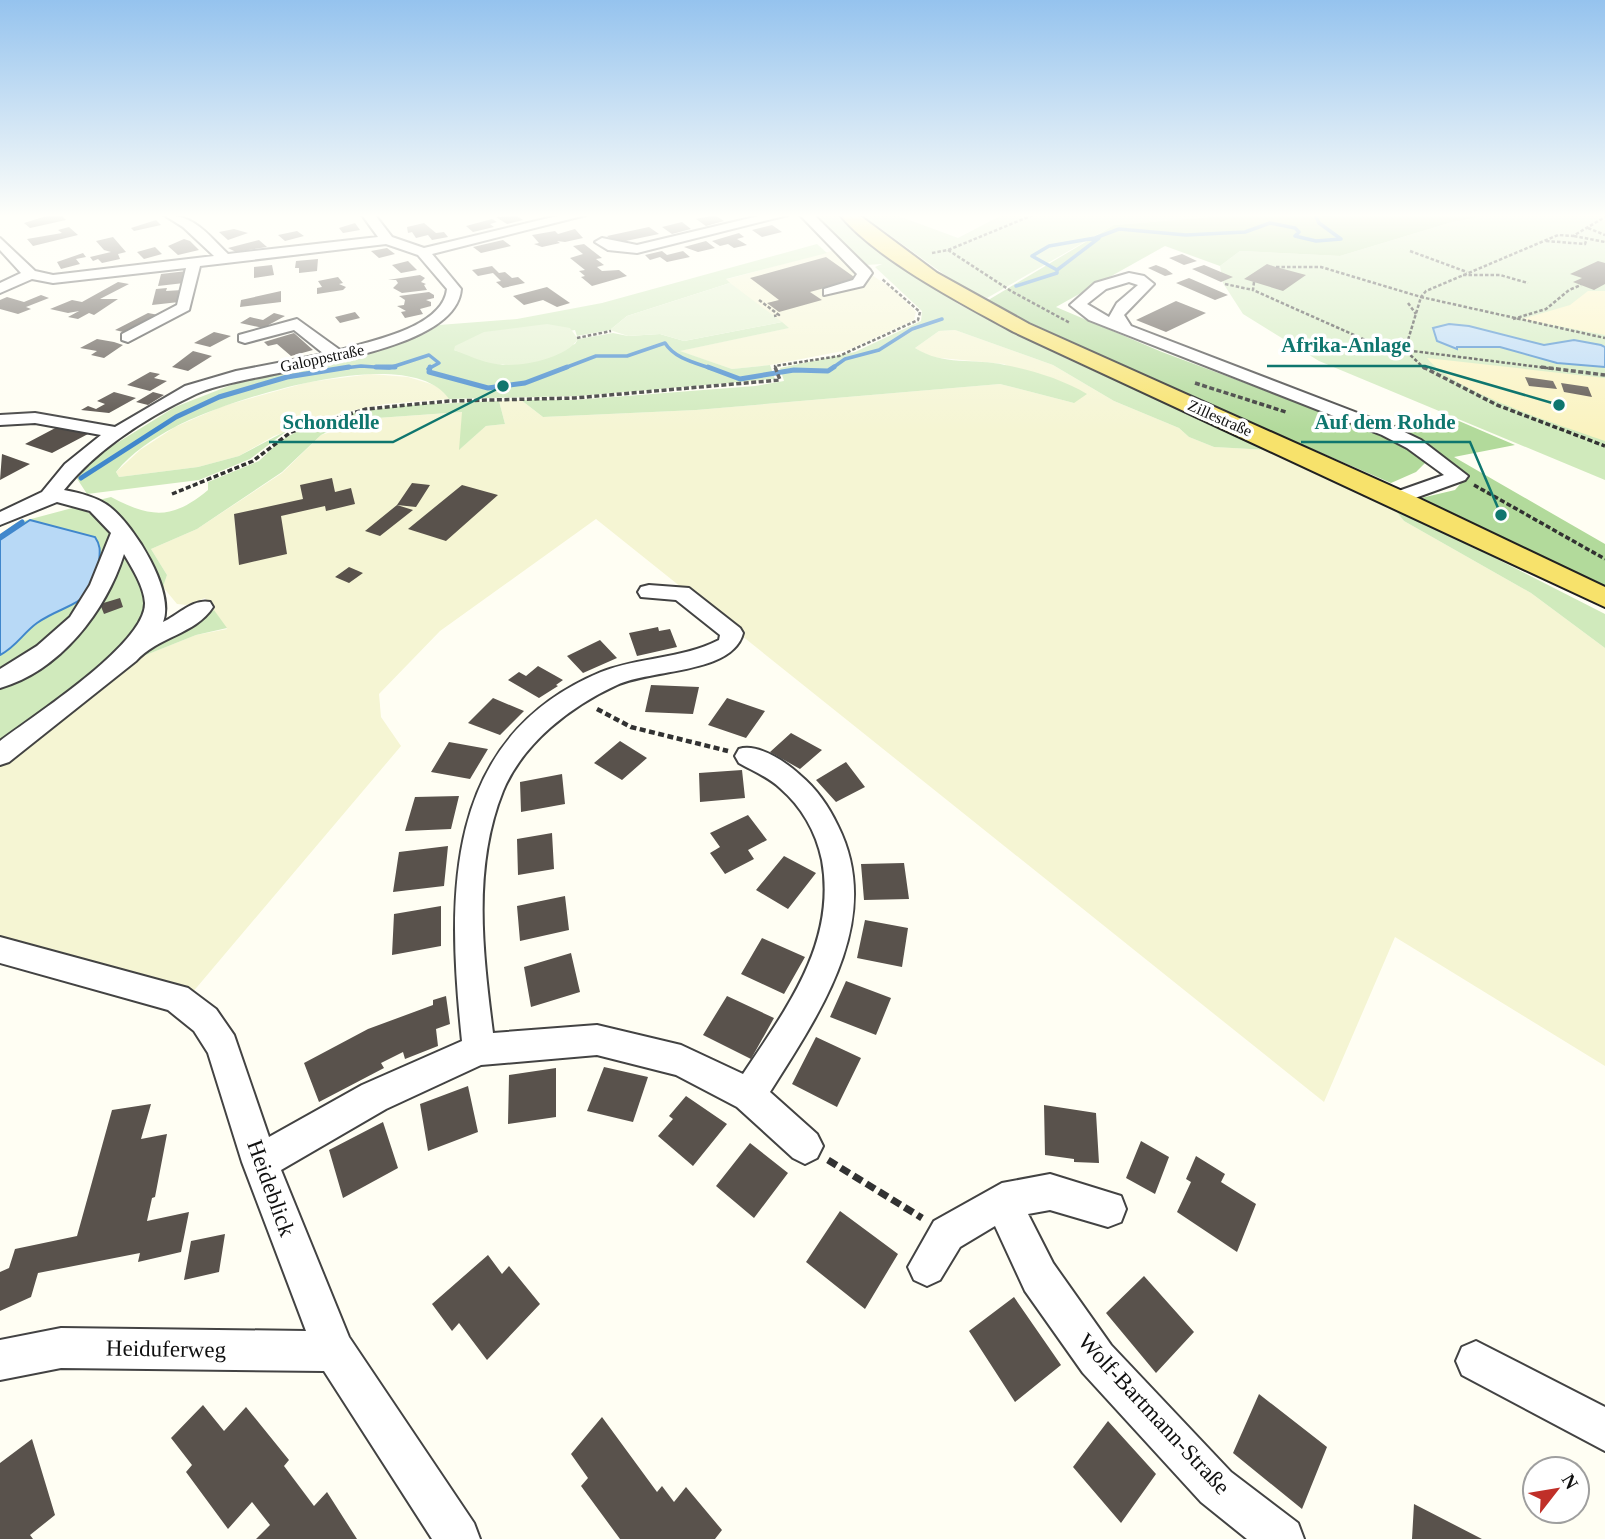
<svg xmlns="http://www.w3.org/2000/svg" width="1605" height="1539" font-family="'Times New Roman',serif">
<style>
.farmland{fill:#f5f5d3}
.green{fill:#d0eabc}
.forest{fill:#b2da9b}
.sand{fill:#faf3c0}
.pitch{fill:#e2f1ce}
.water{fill:#b8d9f6;stroke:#4087cc;stroke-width:2}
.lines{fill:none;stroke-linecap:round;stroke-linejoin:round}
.stream-far1{stroke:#4087cc;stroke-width:3.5}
.stream{stroke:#4087cc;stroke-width:5}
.building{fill:#59524c}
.minor-casing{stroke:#434343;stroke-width:4}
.major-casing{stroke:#212121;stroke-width:4}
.path-far3{stroke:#323232;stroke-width:2.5;stroke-dasharray:3.5 2;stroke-linecap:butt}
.path-far2{stroke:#323232;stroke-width:3.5;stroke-dasharray:5 2.5;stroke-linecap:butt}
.path-far1{stroke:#323232;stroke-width:4.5;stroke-dasharray:6 3.5;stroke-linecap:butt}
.path{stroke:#323232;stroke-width:7;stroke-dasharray:10 5;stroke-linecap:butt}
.minor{fill:#fff;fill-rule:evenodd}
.major{fill:#f7e26b;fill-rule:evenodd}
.labels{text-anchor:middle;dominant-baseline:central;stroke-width:7;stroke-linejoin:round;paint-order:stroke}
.far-street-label{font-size:16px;fill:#101010;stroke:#fff}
.near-street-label{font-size:23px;fill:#101010;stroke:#fff}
.leader{fill:none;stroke:#0f766e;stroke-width:2.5}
.callout-dot{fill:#0f766e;stroke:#fff;stroke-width:2.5}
.callout-label{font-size:21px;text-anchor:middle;font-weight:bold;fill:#0f766e;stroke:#fff;stroke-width:7;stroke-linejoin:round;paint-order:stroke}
</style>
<rect width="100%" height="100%" fill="#fffef3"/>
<!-- farmland -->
<path class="farmland" d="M835 250 894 290 916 312 914 320 848 350 770 365 732 369 679 351 788 328 724 280Z
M955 330 1053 365 1114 401 1179 428 1189 437 1214 447 1269 450 1391 505 1404 521 1531 593 1605 648V1066L1395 937 1324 1102 596 519 440 631 379 694 381 717 401 746 192 993 0 936V762L121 665 196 635 227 629 205 598 187 605 177 604 163 587 167 575 151 549 197 529 282 473 321 435 377 418 463 412 460 449 486 426 505 424 499 401 521 400 543 417 696 410 1000 384 1074 403 1004 364 930 357 915 348 939 331Z
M371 374 408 377 431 384 443 389 449 399 385 404 340 413 274 436 239 456 198 467 119 477 116 472 140 450 175 427 223 406 309 382Z"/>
<!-- green -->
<path class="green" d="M817 215H836L899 266 960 305 1065 358 1269 450 1214 447 1189 437 1179 428 1114 401 1053 365 955 330 939 331 915 348C943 366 974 358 1005 365 1032 370 1064 380 1087 394L1074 403 1000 384 696 410 543 417 521 400H574L755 386 784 381 780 368 855 352 921 321 922 311 875 267 882 264 865 265Z
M862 215H896L958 238 1002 215H1235L1114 225 987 298 960 286Z
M1490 215H1605V480L1319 361 1243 314 1223 283 1220 266 1240 251 1340 256 1449 223Z
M817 244 827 253 726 279 730 283 627 316 610 330 577 336 575 330 454 350 503 365 575 344 578 339 613 333 628 336 660 334 684 341 782 322 789 328 680 351 732 369 770 365 775 379 578 396 449 399C410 340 226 400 175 427 154 438 131 453 116 472L119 477 198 467 239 456 288 430 250 459 199 480 87 494 76 477 83 464 175 407 244 380 356 357 425 334 439 325 517 319 602 303Z
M499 401 505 424 486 426 459 450 462 412 377 418 333 429 321 435 282 472 197 529 151 549 167 575 163 587 123 522 95 501 111 497C151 518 172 520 208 490V482L259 461 280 441 298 431 357 412 410 405Z
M1391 505 1605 614V648L1531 593 1404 521Z
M76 507C118 522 134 566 156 602L139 643 0 756V535L16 523Z
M214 610 227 628 196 635 121 665 155 640Z"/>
<!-- forest -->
<path class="forest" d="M1235 215H1490L1449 223 1340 256 1240 251 1220 266 1165 246 1056 307 1162 352 1385 435 1427 461 1416 472 1391 483 1194 398 985 302 1114 225Z
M1459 421 1515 445 1454 457 1605 544V594L1417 499 1455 490 1467 476 1391 425Z"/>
<!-- sand -->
<path class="sand" d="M1588 291H1605V335L1522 319 1570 305Z
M1427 358 1605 378V441C1561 425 1455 393 1427 358Z"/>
<!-- pitch -->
<path class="pitch" d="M730 283 782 322 684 341 660 334 628 336 610 330 627 316Z
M547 324 570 328 578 339C565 359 519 368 496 364 482 362 467 355 454 350L455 346 484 332Z"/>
<!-- water -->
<path class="water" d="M1449 324 1469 326 1544 345 1574 340 1601 345 1605 347V367L1557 363 1500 347H1457V349L1437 341 1433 328Z
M30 520 95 537C101 546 100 551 99 563 95 607 67 602 37 623 23 633 16 647 0 655V540Z"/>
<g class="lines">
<!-- stream-far1 -->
<path class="stream-far1" d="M1324 215H1331
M1057 270 1099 238
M1016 286 1057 273V270L1032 256 1049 246 1095 238 1119 229 1186 235 1245 232 1270 223 1295 228 1299 232 1295 236 1316 241 1341 239 1319 223 1315 215
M336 369 361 366 389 368 429 355 439 363 428 369
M562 369 596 356H627L665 343C675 359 696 363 713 369
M831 369 845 359 879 350 912 329 942 319"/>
<!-- stream -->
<path class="stream" d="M376 367H395
M430 367 429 372 488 388 525 383 567 367
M708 367 740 379 794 370 828 371 834 367
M81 478 176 417 219 397 287 377 349 367
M0 537 22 522"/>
</g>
<!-- building -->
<path class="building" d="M50 215H61L66 220 30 228 24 223Z
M715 215 724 221 706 226 696 219Z
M517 216 523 220 507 224 496 217Z
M492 219 497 222 490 224 494 227 473 232 466 226Z
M156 220 161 225 134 231 131 228Z
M682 222 691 229 672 234 662 227Z
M355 223 360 230 343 233 339 228Z
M424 223 436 233 444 232 448 237 432 240 428 235 416 238 412 232 408 233 407 227Z
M772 225 782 232 762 237 752 230Z
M69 227 78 235 33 246 27 239 62 233 58 230Z
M649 227 659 234 616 243 607 236Z
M234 229 248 233 228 240 219 232Z
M575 229 583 238 565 242 557 241 560 243 542 247 534 244 539 243 532 235 555 231 558 234Z
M297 231 304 236 285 241 278 235Z
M739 233 744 237 737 239 747 245 734 248 728 244 720 246 712 241Z
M113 237 126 252 118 254 120 259 102 263 98 259 93 261 90 257 111 252 104 250 96 241Z
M184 239 190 241 199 250 178 255 168 246Z
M259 240 267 247 236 252 228 248Z
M503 240 511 246 481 253 473 247Z
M706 241 715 248 698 252 684 247Z
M584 244 602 258 596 259 604 265 597 267 602 271 619 270 627 276 592 286 581 277 585 276 579 271 585 270 570 258 583 254 573 246Z
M155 247 162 254 144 259 137 252Z
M387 248 395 254 379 258 371 251Z
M662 251 667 255 683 251 690 257 667 262 660 257 650 260 645 255Z
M83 253 86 257 76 259 80 264 61 269 57 262Z
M1182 254 1197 261 1184 265 1169 258Z
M826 257 857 279 810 292 822 300 779 312 767 303 779 300 750 278Z
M318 259 317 271 299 273V268H295L296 261Z
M408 261 417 270 401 273 392 265Z
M1598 261 1605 263V284L1594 290 1573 282 1582 278 1570 274Z
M1267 264 1276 267 1306 275 1283 291 1244 279Z
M272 265 274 275 254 278V267Z
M1156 265 1166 269 1173 274 1165 276 1148 268Z
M1204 265 1233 277 1221 282 1192 269Z
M492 266 499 273 505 272 512 278 518 277 525 283 503 288 496 282 501 281 493 273 478 276 472 270Z
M187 271 184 283 158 286 161 274Z
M420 275 425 278 421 282 426 284 424 285 427 290 402 293 393 288 398 283 396 280H388Z
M338 277 343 283 339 284 346 287 343 290 317 294V288L322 287 318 281Z
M1189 278 1228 295 1215 300 1176 283Z
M118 282 129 284 100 299H118L94 315 89 313 78 319 68 317 79 311 68 313 50 309 72 300 82 302Z
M547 287 570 303 557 307 543 300 524 305 513 296Z
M167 288 166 291 182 290 179 302 152 305 156 289Z
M281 291V302L240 307 241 300Z
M429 292 434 295V298L426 300 431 302V306L420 309 423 314 405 318 401 312 406 311 397 306 404 305 405 300 399 296Z
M41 295 49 298 26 307 31 309 18 314 0 309V300L7 297 24 302Z
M1176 301 1206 313 1166 332 1136 320Z
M355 312 360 318 340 323 335 317Z
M148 313 164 316 131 334 115 330Z
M274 313 285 316 263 328 240 323 250 317 263 320Z
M214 332 231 336 210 347 194 343Z
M294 333 313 350 291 356 277 344 268 346 264 342Z
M97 339 114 342 123 345 104 358 91 355 97 351 80 348Z
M193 351 212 356 188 371 172 367Z
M150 372 160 374 154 378 167 381 150 391 127 385Z
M1525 377 1553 381 1557 389 1529 386Z
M1561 383 1588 387 1592 397 1564 392Z
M114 392 136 398 109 413 81 410 88 406 96 409 105 404 97 401Z
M153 392 164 395 148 405 136 402Z
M61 425 88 434 52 453 25 444Z
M2 454 30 464 0 480Z
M332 478 335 492 351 488 355 504 326 511 325 506 281 516 287 554 239 565 234 514 303 499 300 485Z
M412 483 430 485 416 507 397 505Z
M462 485 498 495 446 541 408 529Z
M397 505 413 510 380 536 365 531Z
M349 567 363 573 349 583 335 577Z
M120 598 123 607 104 614 100 604Z
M658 627 659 631 670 629 677 647 637 656 629 633Z
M600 640 617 658 583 673 567 656Z
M538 666 563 680 556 685 558 686 539 698 508 680 519 672 526 676Z
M651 685 699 687 693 714 645 712Z
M493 698 524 711 500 735 468 723Z
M727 698 765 711 746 738 708 725Z
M791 733 822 750 800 769 770 752Z
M620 741 647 758 622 780 594 763Z
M449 742 488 749 470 779 431 772Z
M846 762 865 787 836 802 816 780Z
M742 770 745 798 700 802 699 773Z
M562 774 565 804 521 812 520 782Z
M459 796 451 829 405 831 415 797Z
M748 815 767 840 748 850 754 859 725 874 710 853 720 847 710 833Z
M552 833 554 869 518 875 517 839Z
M448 846 444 886 393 892 399 852Z
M784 856 816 873 788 909 756 890Z
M904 863 909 899 864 900 861 864Z
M565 896 569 930 520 941 517 906Z
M441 906V946L392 955 394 914Z
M865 920 908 928 902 967 857 958Z
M762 938 805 957 784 994 741 974Z
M571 953 580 992 531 1007 524 967Z
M846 981 891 998 876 1035 830 1017Z
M446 996 450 1024 436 1029 438 1046 405 1059 403 1052 381 1063 384 1068 319 1102 304 1063 368 1029 433 1005V1000Z
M727 996 774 1018 751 1059 703 1035Z
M816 1037 861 1058 837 1107 792 1084Z
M604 1067 648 1077 633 1122 587 1111Z
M556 1068V1117L508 1124 509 1075Z
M468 1086 478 1132 428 1151 420 1104Z
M686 1096 727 1124 693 1166 658 1136 673 1119 669 1116Z
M151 1104 141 1139 167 1134 155 1197 152 1198 147 1221 189 1212 181 1252 138 1262 140 1253 38 1273 31 1297 0 1311V1272L9 1268 15 1249 77 1236 112 1110Z
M1044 1105 1096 1113 1099 1163 1074 1162V1159L1045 1155Z
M383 1122 398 1168 343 1198 329 1150Z
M1141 1141 1169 1157 1155 1194 1126 1178Z
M750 1143 788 1173 754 1218 716 1186Z
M1196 1156 1225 1174 1221 1182 1256 1204 1237 1252 1177 1212 1191 1182 1186 1179Z
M840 1211 898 1254 865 1309 806 1262Z
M225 1234 219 1272 184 1280 191 1241Z
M488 1255 502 1274 509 1266 540 1304 487 1360 459 1323 452 1331 432 1304Z
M1144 1276 1194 1332 1156 1373 1106 1313Z
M1014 1297 1061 1365 1015 1402 969 1331Z
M1259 1394 1327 1447 1302 1509 1233 1453Z
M203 1405 224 1431 246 1407 289 1460 284 1466 314 1506 327 1492 357 1539H256L270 1525 252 1502 228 1529 186 1472 192 1465 171 1438Z
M602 1417 657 1492 662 1486 674 1502 686 1487 722 1530 715 1539H620L581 1486 588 1478 571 1454Z
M1108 1421 1156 1474 1121 1523 1073 1467Z
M32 1439 55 1515 30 1535 33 1539H0V1463Z
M1414 1504 1482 1539H1412Z"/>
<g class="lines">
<!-- minor casing -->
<g class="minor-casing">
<path id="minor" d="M164 215C195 215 207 234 228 254L378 237 362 215H375L392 237 424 248 561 215H586L432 254 461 289C456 359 250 369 196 394 147 417 98 448 64 490 80 493 97 497 110 507 135 527 175 591 163 622 178 615 194 598 210 602L213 607C196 634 157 637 136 661L9 762 0 765V741C33 716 146 644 145 603 144 586 132 568 124 554 106 611 60 671 0 688V669L37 646 70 617 90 585 111 533 90 511 57 502 0 525V512L42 492 65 464 101 435 35 423 0 425V415L35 413 115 427 185 386 236 371 324 354 294 330 245 343 239 341V335L297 319 340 350C370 341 443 328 447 289L418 255 386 244 200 266 189 310 128 342 122 340V334L177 305 186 268 53 283 32 279 0 293V283L21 273 0 250V238L35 271 53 275 214 256 183 227Z
M763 215H788L637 253 608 250 595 242 602 238 637 245Z
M800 215H814L870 270 872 273 863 286 824 295V289L853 280 857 274Z
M1129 273 1144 276 1154 284 1124 315 1131 326 1394 427 1421 440 1468 476 1465 480 1404 502H1390L1387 498 1390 494 1444 475 1407 448 1382 435 1089 320 1070 305 1095 283ZM1129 282 1138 285 1117 303 1109 317 1087 304 1106 289Z
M649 585 689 588 740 628 743 633C733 674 651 669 617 685 571 706 523 743 503 791 472 868 483 954 493 1033L597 1025 681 1045 743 1074C786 1009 837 943 822 860 816 832 802 807 780 788 768 777 753 771 739 763L735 756 739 749C758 743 786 762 800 775 817 789 829 807 838 826 885 920 819 1014 770 1092L817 1134 823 1146 817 1158 805 1164 793 1158 737 1107 676 1075 597 1055 481 1065 386 1109 281 1170 349 1337 474 1523 480 1539H432L324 1371 61 1368 0 1380V1340L61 1328 306 1331 242 1162 208 1053 194 1031 168 1010 0 963V937L188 988 216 1009 234 1035 269 1137 362 1085 462 1041C447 896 442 738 601 672 639 657 682 659 719 640L720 635 676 600 641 597 638 592 641 587Z
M1050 1174 1121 1196 1126 1209 1121 1222 1108 1227 1050 1210 1028 1214 1053 1263 1111 1345 1231 1472 1298 1523 1304 1539H1247L1201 1502 1083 1373 1025 1291 995 1226 960 1247 940 1280 927 1286 914 1280 908 1267 934 1221 1002 1183Z
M1476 1341 1605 1407V1451L1462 1375 1456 1361 1462 1347Z"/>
</g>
<!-- major casing -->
<g class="major-casing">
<path id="major" d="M840 215H859L937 273 1029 324 1418 498 1605 587V607L1014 332C964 305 876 259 840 215Z"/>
</g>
<!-- path-far3 -->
<path class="path-far3" d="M1588 228 1605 235
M1574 236 1605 242
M1546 241 1585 244 1587 238
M948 250 1011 291 1070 323
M1410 251 1467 272
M932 253 948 250 1033 215
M1276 267H1321L1421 297 1426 291 1558 235 1573 236 1605 217
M1463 275H1500L1528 283
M1254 282 1253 290 1381 347 1555 369
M1225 284 1253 290
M759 300 779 315 774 316
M1408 303 1416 314
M1513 319 1546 309 1569 290 1581 285
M577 338 611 331
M776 369 775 366 839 356 918 320 920 312 882 279
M1425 369 1405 350 1421 297 1605 338"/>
<!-- path-far2 -->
<path class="path-far2" d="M1423 367 1497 405 1605 446
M1541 367 1605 375
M1195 383 1286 412
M1474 485 1605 559
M172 494 253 461 291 432 366 409 449 401 575 398 780 380 775 367"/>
<!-- path-far1 -->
<path class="path-far1" d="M597 709 631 727 728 751"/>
<!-- path -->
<path class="path" d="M828 1160 922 1218"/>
<!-- minor -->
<use href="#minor" class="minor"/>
<!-- major -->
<use href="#major" class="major"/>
</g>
<!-- sky -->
<linearGradient id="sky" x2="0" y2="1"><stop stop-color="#95c3ee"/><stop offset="0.5" stop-color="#fffffa"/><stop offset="1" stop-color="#fffffa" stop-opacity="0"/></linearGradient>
<rect width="1605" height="431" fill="url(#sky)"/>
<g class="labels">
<!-- far-street labels -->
<g class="far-street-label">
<text transform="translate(322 358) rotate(-12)">Galoppstraße</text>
<text transform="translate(1220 418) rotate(24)">Zillestraße</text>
</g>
<!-- near-street labels -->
<g class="near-street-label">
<text transform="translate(271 1188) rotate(70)">Heideblick</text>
<text transform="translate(166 1349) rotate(1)">Heiduferweg</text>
<text transform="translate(1154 1414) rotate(47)">Wolf-Bartmann-Straße</text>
</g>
</g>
<!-- callouts -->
<path class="leader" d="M1559 405L1425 366H1267M1501 515L1470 442H1301M503 386L393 442H269"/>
<g class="callout-dot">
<circle cx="1559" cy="405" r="7"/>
<circle cx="1501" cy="515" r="7"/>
<circle cx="503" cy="386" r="7"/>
</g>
<g class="callout-label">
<text x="1346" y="352">Afrika-Anlage</text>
<text x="1385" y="429">Auf dem Rohde</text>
<text x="331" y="429">Schondelle</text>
</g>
<!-- north arrow -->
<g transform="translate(1556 1490) rotate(59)"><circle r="33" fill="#ffffff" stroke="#9f9f9f" stroke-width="2"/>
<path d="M0-5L12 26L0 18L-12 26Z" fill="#c02f28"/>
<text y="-10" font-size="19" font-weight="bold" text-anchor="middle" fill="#101010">N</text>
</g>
</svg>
